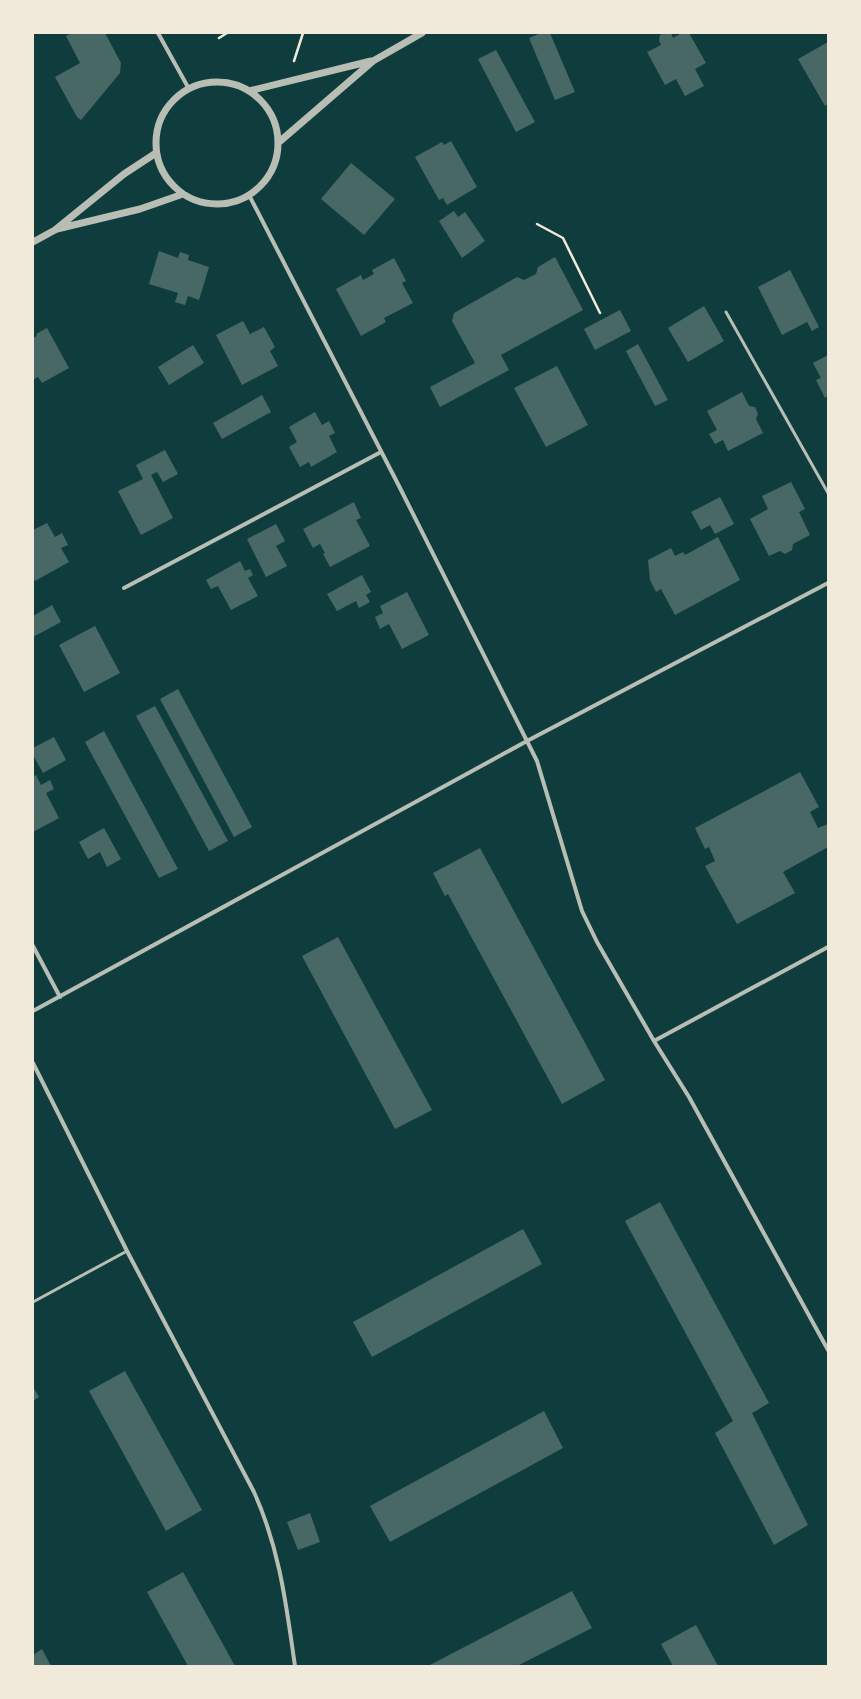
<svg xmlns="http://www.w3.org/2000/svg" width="861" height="1699" font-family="'Golos Text',sans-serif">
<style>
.building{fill:#486865}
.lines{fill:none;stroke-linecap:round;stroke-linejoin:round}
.path{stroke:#f1e9da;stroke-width:2.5}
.service{stroke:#b8beb3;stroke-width:3}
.minor{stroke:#b8beb3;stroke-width:4}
.tertiary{stroke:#b8beb3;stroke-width:7}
</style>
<rect width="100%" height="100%" fill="#0f3d3e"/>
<!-- building -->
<path class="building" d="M72 33H105L121 63 120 73 81 120 77 117 55 77 80 63 66 36Z
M541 33H550L575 92 555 100 529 38Z
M664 33H671L673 38 682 33H689L706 63 695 69 704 86 685 96 676 79 665 85 647 52 661 45 659 40 660 35Z
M828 42V104L825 106 798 59Z
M496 50 535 122 516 132 478 59Z
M451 141 477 187 447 205 443 198 439 200 415 157 442 142 444 145Z
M351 163 395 199 364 235 321 199Z
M454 211 458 217 465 212 485 241 462 258 439 221Z
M159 251 178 258 180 252 189 255 188 260 209 267 199 300 188 296 185 305 175 302 178 293 149 284Z
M555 257 583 310 501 355 509 370 440 407 430 387 475 363 452 321 454 313 517 277 524 280 536 274 538 267Z
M394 258 406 281 402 283 413 303 384 318 386 322 361 336 336 289 361 275 363 280 374 274 372 270Z
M790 270 819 327 812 331 807 322 782 335 758 287Z
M704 306 724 341 688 362 668 328Z
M620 310 631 331 595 350 584 329Z
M243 321 250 334 264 327 275 347 270 351 278 366 242 385 216 335Z
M47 328 69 368 42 383 38 377 33 380V338L37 336 36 334Z
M638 344 668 400 655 406 626 351Z
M193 345 204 363 169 385 158 367Z
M828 355V396L825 398 816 380 821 378 813 363Z
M557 366 588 425 546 447 514 388Z
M742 392 749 406 755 407 758 414 756 419 763 433 728 451 723 440 715 444 709 434 717 430 707 411Z
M262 395 271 412 222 439 213 423Z
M315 412 322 425 329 421 335 433 329 436 337 452 311 467 309 462 300 467 289 447 297 442 289 427Z
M165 450 178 474 163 482 157 472 151 475 173 518 141 535 118 491 143 479 136 465Z
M791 482 805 509 799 512 810 535 793 544 792 550 785 554 780 551 769 556 750 519 768 509 762 496Z
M720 497 734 524 715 534 710 525 701 530 691 512Z
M354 502 361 518 356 520 370 546 330 567 323 554 325 553 320 544 313 548 303 529Z
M47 523 55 537 62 533 68 545 61 548 69 562 35 581 33 577V530Z
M276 524 285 541 276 546 287 566 266 577 247 539Z
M718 537 740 580 675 615 661 589 656 592 650 580 648 560 671 548 675 556 683 552 685 555Z
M240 561 245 571 250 569 253 575 248 578 258 596 231 610 218 586 211 589 206 580Z
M362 575 371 592 366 595 370 602 359 608 356 601 337 611 327 594Z
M407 592 429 635 402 649 389 624 380 629 375 617 383 613 380 606Z
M52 605 61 622 33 637V616Z
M95 626 120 673 84 692 59 645Z
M178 689 252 827 234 837 160 699Z
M155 706 228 841 209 851 136 716Z
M104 731 178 869 159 878 85 742Z
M54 737 66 760 43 773 33 755V748Z
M800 772 819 807 810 812 818 828 828 824V847L783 872 795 893 737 924 705 866 715 861 709 847 705 849 695 828Z
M36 775 41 785 50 780 54 789 46 793 59 818 33 832V777Z
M104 828 121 859 107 867 100 852 88 859 79 842Z
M480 848 605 1080 562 1104 448 894 445 896 433 873Z
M338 937 432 1110 395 1129 302 956Z
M660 1202 769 1403 752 1413 808 1525 774 1545 715 1433 733 1421 625 1221Z
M523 1229 542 1264 372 1357 353 1322Z
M125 1371 202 1510 166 1531 89 1391Z
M33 1387 39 1397 33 1401Z
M544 1411 563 1448 390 1542 370 1506Z
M310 1513 320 1542 298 1550 287 1522Z
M183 1572 235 1666H188L147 1592Z
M572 1591 592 1628 517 1666H428Z
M696 1625 718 1666H673L661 1644Z
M42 1649 51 1666H33V1655Z"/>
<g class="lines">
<!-- path -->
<path class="path" d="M219 38 227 33
M294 61 303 33
M537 224 563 238 600 313"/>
<!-- service -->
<path class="service" d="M726 312 828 493
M33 1302 127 1251"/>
<!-- minor -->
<path class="minor" d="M158 33 189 89
M249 195 399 486 537 761 582 911 597 942 654 1041 689 1097 828 1350
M124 588 381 452
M33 946 60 997
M33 1011 527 741 828 583
M654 1041 828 947
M33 1063 127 1251 254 1492C280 1550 286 1604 295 1666"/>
<!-- tertiary -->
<path class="tertiary" d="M156 143a61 61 0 1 1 122 0a61 61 0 1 1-122 0Z
M249 91 371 61
M278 143 373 61 422 33
M57 229 140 209 183 194
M33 242 55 230 124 174 156 153"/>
</g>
<!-- border -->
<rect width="861" height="1699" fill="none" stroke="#f1e9da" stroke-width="68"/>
</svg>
